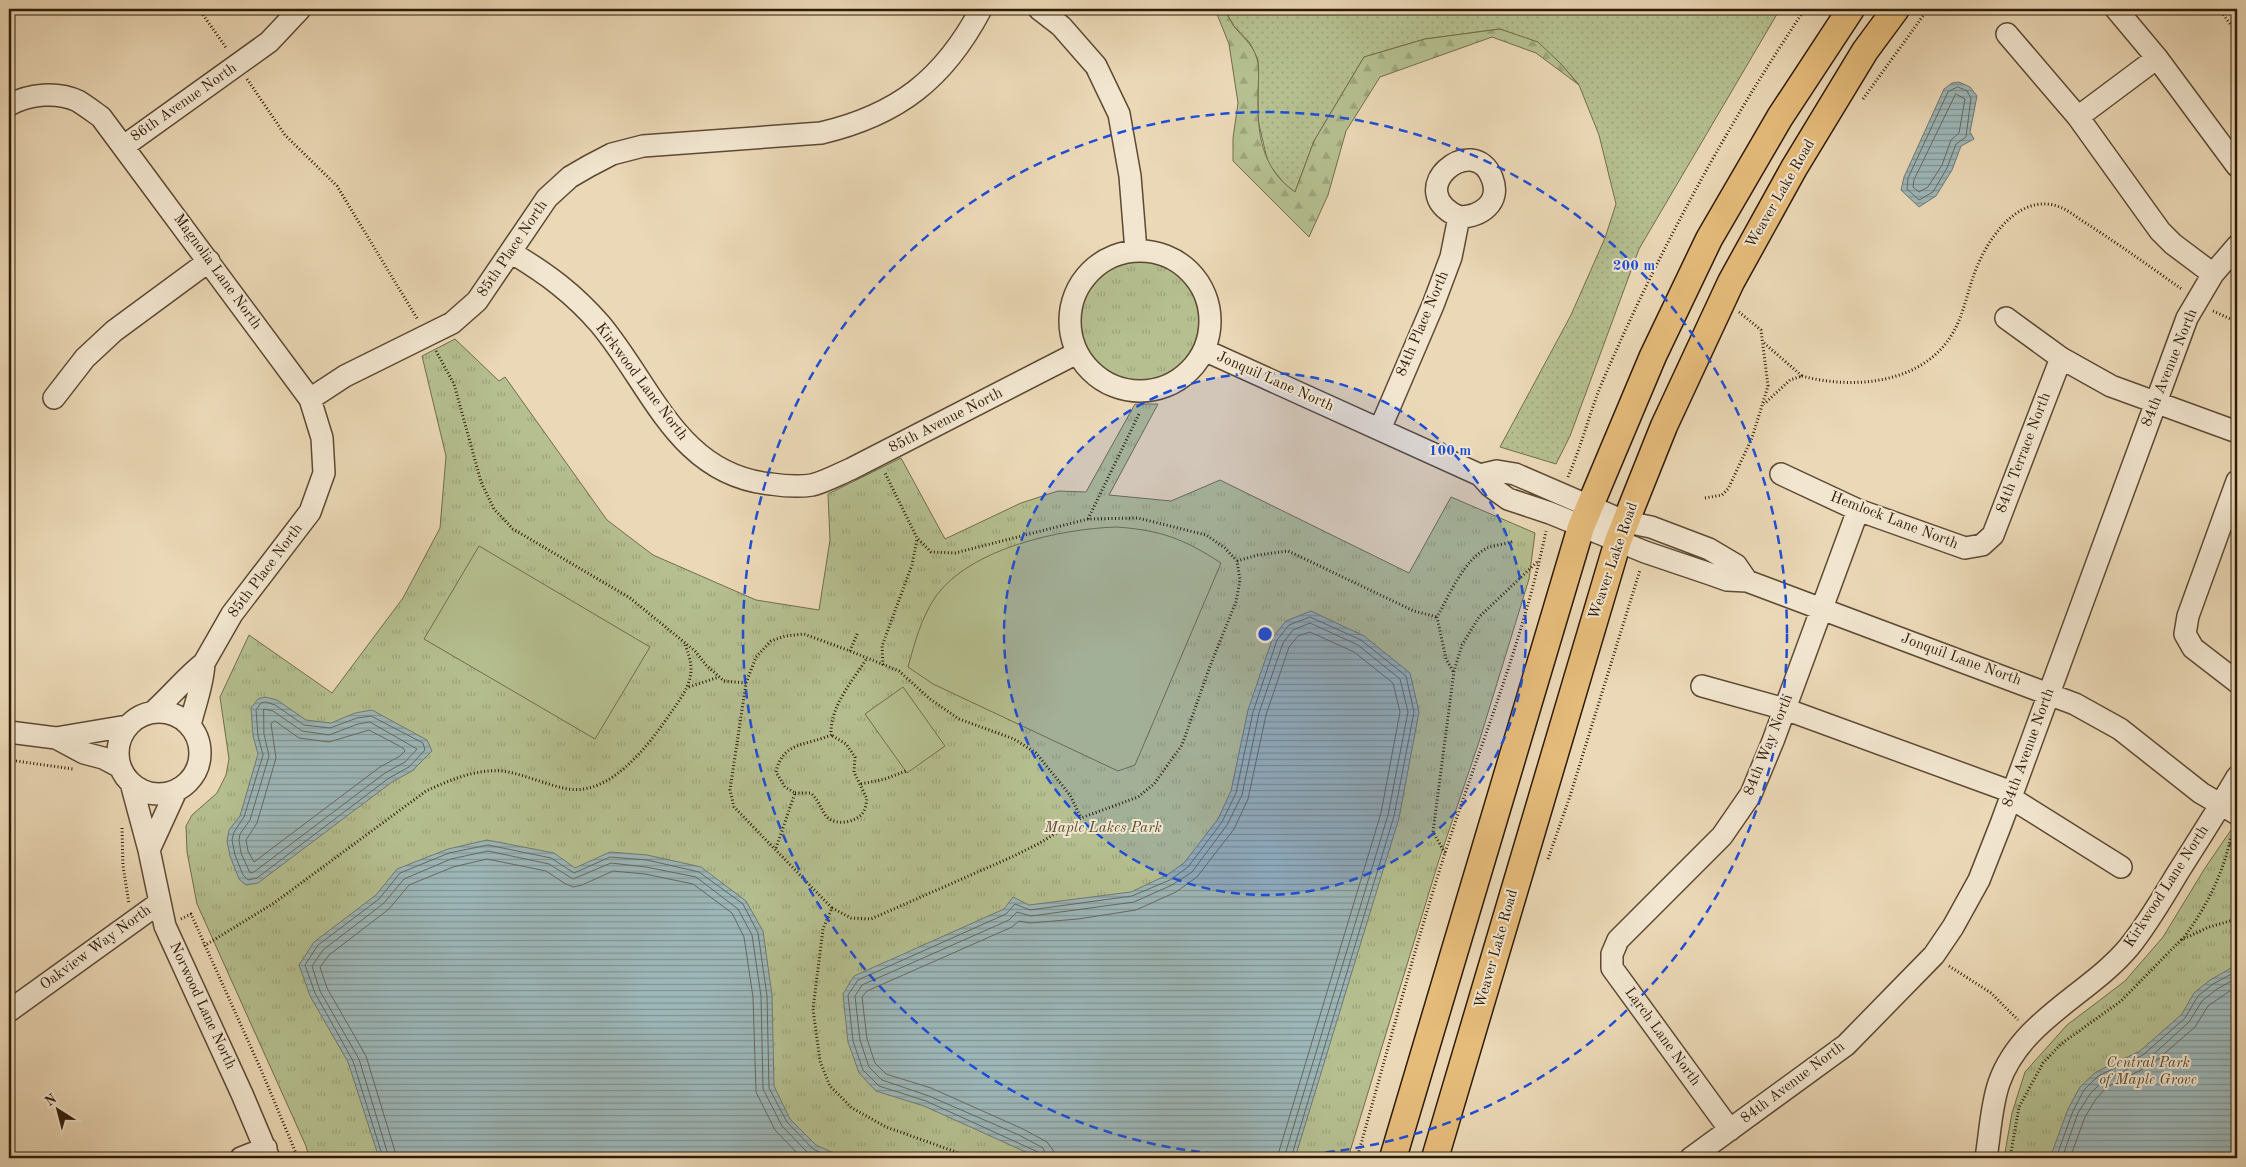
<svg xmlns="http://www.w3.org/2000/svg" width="2246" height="1167" font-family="'Old Standard TT',serif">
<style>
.grass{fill:url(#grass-dots);stroke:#726d4c}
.forest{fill:url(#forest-firs);stroke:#726d4c}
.park{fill:url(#park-tufts);stroke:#726d4c}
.pitch{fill:#b5bf90;stroke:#726d4c}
.water{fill:url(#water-rules);stroke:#717972}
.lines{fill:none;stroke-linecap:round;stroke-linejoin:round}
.shore{stroke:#666960;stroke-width:1}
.minor-casing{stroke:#5d4a33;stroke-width:24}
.major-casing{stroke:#2e1b07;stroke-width:29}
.path{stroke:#2e1b07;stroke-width:3;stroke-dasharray:1 2.5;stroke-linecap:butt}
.minor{stroke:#f2e6d0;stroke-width:21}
.major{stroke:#e6bc7b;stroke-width:26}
.ring{fill:none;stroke:#1d4ed8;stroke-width:2.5;stroke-dasharray:9 6}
.labels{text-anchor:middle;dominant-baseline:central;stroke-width:4;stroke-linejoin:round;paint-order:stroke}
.street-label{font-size:15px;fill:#2e1b07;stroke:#f2e6d0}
.park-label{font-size:15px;font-style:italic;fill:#564c30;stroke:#f2e6d0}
.centre{fill:#1d4ed8;stroke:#f2e6d0;stroke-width:2.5}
.ring-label{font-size:15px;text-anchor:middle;font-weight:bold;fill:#1d4ed8;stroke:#f2e6d0;stroke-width:4;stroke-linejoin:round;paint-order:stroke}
</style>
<defs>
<pattern id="grass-dots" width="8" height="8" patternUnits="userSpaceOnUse" patternTransform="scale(1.25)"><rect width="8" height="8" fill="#b5bf90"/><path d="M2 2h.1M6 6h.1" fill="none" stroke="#9ca47b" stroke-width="1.8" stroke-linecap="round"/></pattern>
<pattern id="forest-firs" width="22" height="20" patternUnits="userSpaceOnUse" patternTransform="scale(1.25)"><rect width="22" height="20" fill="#b5bf90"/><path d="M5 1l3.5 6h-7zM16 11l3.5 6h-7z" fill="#9ca47b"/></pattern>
<pattern id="park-tufts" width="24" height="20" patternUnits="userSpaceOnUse" patternTransform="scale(1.25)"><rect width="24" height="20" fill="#b5bf90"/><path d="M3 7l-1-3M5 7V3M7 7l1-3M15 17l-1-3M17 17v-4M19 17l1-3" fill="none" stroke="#9ca47b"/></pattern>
<pattern id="water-rules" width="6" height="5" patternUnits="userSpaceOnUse" patternTransform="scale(1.25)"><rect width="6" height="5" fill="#9db7b9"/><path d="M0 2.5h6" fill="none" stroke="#809494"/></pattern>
</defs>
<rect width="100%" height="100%" fill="#ebd8b6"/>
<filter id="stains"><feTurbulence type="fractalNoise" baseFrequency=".004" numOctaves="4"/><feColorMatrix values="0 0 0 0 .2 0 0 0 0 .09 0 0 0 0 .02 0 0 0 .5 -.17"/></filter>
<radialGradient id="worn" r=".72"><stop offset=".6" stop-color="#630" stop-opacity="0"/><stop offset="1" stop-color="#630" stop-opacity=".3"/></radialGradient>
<!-- grass -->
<path class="grass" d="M1224 9H1780L1639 249 1570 436 1556 464 1500 447 1571 315 1605 238 1616 204 1599 135 1579 85 1561 64 1538 43 1500 29 1425 39 1364 57 1314 141 1295 192 1286 186 1268 163 1258 120V60L1250 43 1234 26Z"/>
<!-- forest -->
<path class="forest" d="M1215 9H1224C1227 14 1230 20 1233 25 1242 37 1253 44 1257 59 1260 69 1258 83 1258 93 1257 133 1261 168 1295 192L1314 141 1364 57 1425 39 1500 29 1538 42 1561 64 1579 85 1536 53 1492 37 1380 77 1346 131 1328 195 1309 237 1233 161V138L1238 103 1229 44Z"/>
<!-- park -->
<path class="park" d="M1079 321a60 60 0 1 1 120 0a60 60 0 1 1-120 0Z
M455 339 499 381 505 377 607 520 653 555 756 600 819 610 830 540 828 494 901 458 945 539 1021 503 1058 491 1086 492 1135 404H1158L1109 495 1171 501 1220 480 1409 573 1451 497 1535 533 1529 579 1479 742 1439 860 1348 1158H309L306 1146 197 904 187 852 186 826 192 815 217 793 226 775 229 759 220 697 249 635 332 693 403 598 440 528 446 456 422 356Z
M2231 830 2237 833V1158H2004L2012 1113 2025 1072 2067 1025 2125 981 2163 937 2205 868Z"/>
<!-- pitch -->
<path class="pitch" d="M1116 527C1161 530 1184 539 1221 563L1135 765 1118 771 933 684 908 667C915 642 921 618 936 596 971 548 1060 529 1116 527Z
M479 546 650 647 595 739 424 639Z
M903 687 945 746 907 773 865 714Z"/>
<!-- water -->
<path class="water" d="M1959 82 1970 87 1977 96 1970 132 1974 139 1961 146 1952 170 1936 196 1919 207 1901 190 1904 177 1944 89 1952 83Z
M1311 611 1364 636 1410 673 1419 712 1399 818 1295 1158H1039L924 1106 876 1091 859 1073 848 1042 843 994 854 976 1004 909 1013 897 1029 905 1131 892 1167 875 1184 863 1218 819 1231 791 1248 710 1273 637 1286 621Z
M265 697 277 700 306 720 331 723 355 713 372 710 427 740 432 751 412 771 392 782 258 883 246 885 239 879 230 856 227 841 229 830 240 816 258 754 253 736 251 708 258 699Z
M487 840 554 853 575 868 610 852 647 855 701 867 746 901 763 931 772 995 774 1086 790 1119 816 1145 845 1158H379L348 1062 310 996 299 965 314 942 376 895 397 869 448 849Z
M2237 966V1158H2050L2068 1109 2080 1087 2096 1072 2140 1051 2182 1014 2194 993 2210 980 2233 967Z"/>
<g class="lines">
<!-- shore -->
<path class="shore" d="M1958 87 1967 91 1971 98 1966 137 1956 144 1947 168 1933 192 1919 200 1907 189 1908 178 1948 92Z
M1956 94 1965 99 1959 133 1951 140 1942 165 1928 187 1919 192 1913 187 1914 180Z
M266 702 275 705 304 725 330 728 357 718 371 716 423 743 425 750 409 767 389 778 257 878 248 880 243 875 235 855 232 840 234 832 244 817 263 755 258 736 256 710 261 703Z
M264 709 273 711 302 731 329 735 358 724 370 722 417 749 405 762 385 773 254 872 250 873 241 853 239 840 240 834 250 820 269 756 264 734Z
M275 721 299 738 329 742 369 730 403 748 405 751 400 756 380 767 254 862 248 851 246 840 257 823 276 758 271 724Z
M383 1158 353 1061 315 993 305 965 318 945 379 899 400 873 449 853 488 845 551 858 574 873 610 857 647 860 699 872 743 904 758 933 767 996 769 1088 787 1122 813 1149 833 1158
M389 1158 359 1059 320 991 312 966 323 950 384 903 404 879 451 859 488 851 549 864 573 879 611 863 646 867 696 877 738 909 752 935 761 996 763 1089 782 1126 808 1153 817 1158
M397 1158 366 1056 327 988 320 967 329 955 389 909 409 885 453 867 487 859 546 871 564 883 573 887 582 885 613 871 645 874 693 884 732 913 744 937 753 997 756 1092 775 1130 802 1158
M1040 1158 1038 1152 926 1101 879 1086 863 1070 853 1041 848 995 858 980 1006 914 1015 904 1030 910 1132 896 1170 880 1188 867 1222 822 1236 793 1253 712 1277 640 1289 625 1310 617 1361 640 1406 676 1414 712 1394 816 1291 1158
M1047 1158 1043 1148 1019 1135 929 1096 882 1080 869 1067 860 1040 855 996 862 985 1009 920 1017 912 1031 916 1134 902 1172 885 1192 872 1227 825 1242 795 1259 713 1283 643 1293 630 1310 623 1358 645 1400 679 1408 712 1388 815 1284 1158
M1054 1158 1053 1150 1047 1142 1023 1129 931 1088 886 1074 875 1063 867 1039 862 997 867 991 1012 927 1019 921 1030 923 1078 919 1136 910 1176 892 1197 877 1234 829 1248 799 1266 715 1289 647 1298 636 1310 632 1354 652 1393 683 1400 712 1381 813 1277 1158
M2056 1158 2073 1111 2084 1090 2098 1076 2143 1055 2185 1018 2198 996 2213 984 2237 971
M2062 1158 2078 1113 2090 1094 2103 1081 2147 1060 2189 1022 2202 1001 2217 989 2237 978
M2070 1158 2085 1117 2096 1099 2107 1087 2151 1065 2195 1027 2208 1006 2237 986"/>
<!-- minor casing -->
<g class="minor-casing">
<path id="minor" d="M1039 9 1061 26 1096 66 1119 114 1130 176 1136 251
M2116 9 2157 58 2237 166
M2007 34 2078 117 2160 231 2173 244 2213 274
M9 105C29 94 57 91 78 101 86 106 94 112 101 117L310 399 322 438 324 473 310 512 232 614 204 663
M2078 117 2157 58
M124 146 269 42 300 9
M1070 321a70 70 0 1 1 140 0a70 70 0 1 1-140 0Z
M512 253C547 274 573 293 600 324 652 386 678 475 771 484 784 486 799 487 812 485 825 482 839 474 851 469L1077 353
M2006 318 2061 358 2111 386 2237 432
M1204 350 1480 475 1490 486 1508 499 1550 513 1645 552 1710 574 1727 580 1747 581 2075 704 2120 729 2201 793 2237 814
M54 398 85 358 114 331 209 261
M310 399 345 376 452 323 477 301 547 198 570 177 589 166 612 154 643 146 821 133C898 115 944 79 981 9
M1380 429 1433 305 1451 257 1459 217C1480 217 1502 203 1492 178 1474 130 1400 190 1459 217
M1781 474 1858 510 1965 548 1982 545 1993 535 2061 358
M1480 475 1497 471 1515 474 1626 522 1651 527 1709 549 1736 565 1747 581
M2237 481 2188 616 2185 634 2193 648 2237 682
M1702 686 1785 709 2012 792
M118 753a41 41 0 1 1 82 0a41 41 0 1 1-82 0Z
M153 712C171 696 185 678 204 663 203 685 195 704 190 725
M9 732 56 738 127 726
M56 738 84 753 103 758 120 767
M131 783 149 850 165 926 242 1094 269 1158
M2011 798 2121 867
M149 850 176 791
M9 1011 159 903
M1730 1130 1612 968V954L1618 940 1722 836 1751 794 1773 741 1858 510
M241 1158 266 1148
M1691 1158 1846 1045 1934 955 1953 927 1979 880 2001 824 2187 318 2213 274 2237 246
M1986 1158C1990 1134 1991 1106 1999 1083 2021 1020 2089 995 2129 947 2147 925 2162 899 2177 874 2197 842 2218 810 2237 777"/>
</g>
<!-- major casing -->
<g class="major-casing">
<path id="major" d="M1393 1158 1581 527 1653 356 1709 239 1780 117 1851 9
M1435 1158 1618 541 1664 426 1731 282 1794 168 1865 51 1896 9"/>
</g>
<!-- path -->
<path class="path" d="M199 9 227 49
M2219 9 2237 33
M247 79 285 135 337 186 418 320
M1863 99 1928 9
M2213 311 2237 322
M1764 343 1802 376 1790 380 1764 404
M436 351 454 384 481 482 494 509 513 529 630 598 695 651 706 665 724 681 746 683 730 790 734 807 832 908 823 929 813 1009 820 1061 830 1086 852 1108 886 1127 973 1158
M1802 376C1854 390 1925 384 1954 331 1966 309 1969 282 1980 260 1994 230 2023 193 2060 207 2070 211 2080 220 2089 225 2121 246 2152 268 2183 290
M1568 477C1582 445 1590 410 1604 378 1660 249 1727 125 1805 9
M1705 498 1722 495 1728 489 1752 438 1768 386 1761 330 1739 312
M1088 519 1140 412
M1237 561 1258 555 1288 551 1414 611 1437 617
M850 651 858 632
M883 665 882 646 912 565 917 539
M1453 671 1446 659 1437 617C1450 594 1463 561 1487 548 1495 545 1506 544 1514 541
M746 683 756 657 771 641 785 636 804 634 850 651 899 671 930 699 959 719 1014 739 1036 753 1070 795 1081 818
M689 687 719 677
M9 760 73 769
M861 784 885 779 906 771
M795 793H811C819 801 821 809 826 816 834 826 854 823 862 814 865 811 866 804 867 799L854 772 855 757 846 744 831 735
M122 828 123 866 129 904
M2230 844 2237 855
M776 848 795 793 785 787 776 772C783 741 806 746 831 735 830 706 852 682 867 658
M1445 853 1433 832 1454 671 1462 645 1479 617 1537 562
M1548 859 1570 796 1640 570
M832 908 851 918 871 919 1014 856 1038 844 1081 818 1138 797 1154 784 1182 745 1210 666 1236 602 1240 580 1237 561 1225 548 1206 535 1138 518 1088 519 955 553 931 552 917 538 885 473
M181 919 191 914 262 1072 298 1158
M2182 940C2206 908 2223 875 2231 836
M204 946 274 903 426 791C450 780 475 769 502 771 524 774 546 785 568 789 612 796 651 742 672 711 688 688 698 674 685 645
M1949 966 1991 993 2018 1020
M1357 1158C1386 1057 1413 953 1445 853 1480 745 1523 642 1546 531
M2010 1158 2019 1107 2043 1063 2061 1044 2121 1001 2181 940 2209 927 2237 919"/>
<!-- minor -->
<use href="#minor" class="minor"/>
<!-- major -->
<use href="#major" class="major"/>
</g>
<!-- distance rings -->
<circle cx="1265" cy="634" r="261" fill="#1d4ed8" fill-opacity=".12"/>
<g class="ring">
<circle cx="1265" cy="634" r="261"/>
<circle cx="1265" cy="634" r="522"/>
</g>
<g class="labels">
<!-- street labels -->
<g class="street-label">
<text transform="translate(184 103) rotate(-35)">86th Avenue North</text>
<text transform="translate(1781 194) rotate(-60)">Weaver Lake Road</text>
<text transform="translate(513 249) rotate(-56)">85th Place North</text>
<text transform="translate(217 272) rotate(54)">Magnolia Lane North</text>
<text transform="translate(1423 324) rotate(-67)">84th Place North</text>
<text transform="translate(2170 368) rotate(-68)">84th Avenue North</text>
<text transform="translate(641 382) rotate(53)">Kirkwood Lane North</text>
<text transform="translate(1275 382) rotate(24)">Jonquil Lane North</text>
<text transform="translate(946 421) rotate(-27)">85th Avenue North</text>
<text transform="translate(2024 453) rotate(-69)">84th Terrace North</text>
<text transform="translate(1894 521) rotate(21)">Hemlock Lane North</text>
<text transform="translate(1614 561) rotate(-71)">Weaver Lake Road</text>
<text transform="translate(266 571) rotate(-53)">85th Place North</text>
<text transform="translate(1961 660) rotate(20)">Jonquil Lane North</text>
<text transform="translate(1769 745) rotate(-68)">84th Way North</text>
<text transform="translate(2029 748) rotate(-70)">84th Avenue North</text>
<text transform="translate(2167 887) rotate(-57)">Kirkwood Lane North</text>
<text transform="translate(96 948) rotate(-36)">Oakview Way North</text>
<text transform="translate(1497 949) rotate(-74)">Weaver Lake Road</text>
<text transform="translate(202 1006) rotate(65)">Norwood Lane North</text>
<text transform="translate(1662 1037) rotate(54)">Larch Lane North</text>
<text transform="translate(1793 1083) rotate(-37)">84th Avenue North</text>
</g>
<!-- park labels -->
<g class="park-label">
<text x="1103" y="828">Maple Lakes Park</text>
<text x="2148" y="1063">Central Park<tspan x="2148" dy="17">of Maple Grove</tspan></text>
</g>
</g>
<circle cx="1265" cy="634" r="8" class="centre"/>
<g class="ring-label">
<text x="1634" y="270">200 m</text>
<text x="1450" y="455">100 m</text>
</g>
<!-- margin -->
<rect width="2246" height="1167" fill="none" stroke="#ebd8b6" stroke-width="30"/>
<rect x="10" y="10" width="2226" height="1147" fill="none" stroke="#2e1b07" stroke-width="2.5"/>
<rect x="15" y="15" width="2216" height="1137" fill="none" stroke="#2e1b07"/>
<!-- north arrow -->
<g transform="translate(58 1110) rotate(324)" stroke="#f2e6d0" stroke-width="4" paint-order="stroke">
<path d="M0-4L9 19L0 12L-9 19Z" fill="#2e1b07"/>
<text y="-8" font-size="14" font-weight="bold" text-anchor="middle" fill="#2e1b07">N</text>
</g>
<rect width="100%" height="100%" filter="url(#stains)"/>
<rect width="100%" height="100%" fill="url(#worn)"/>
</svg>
